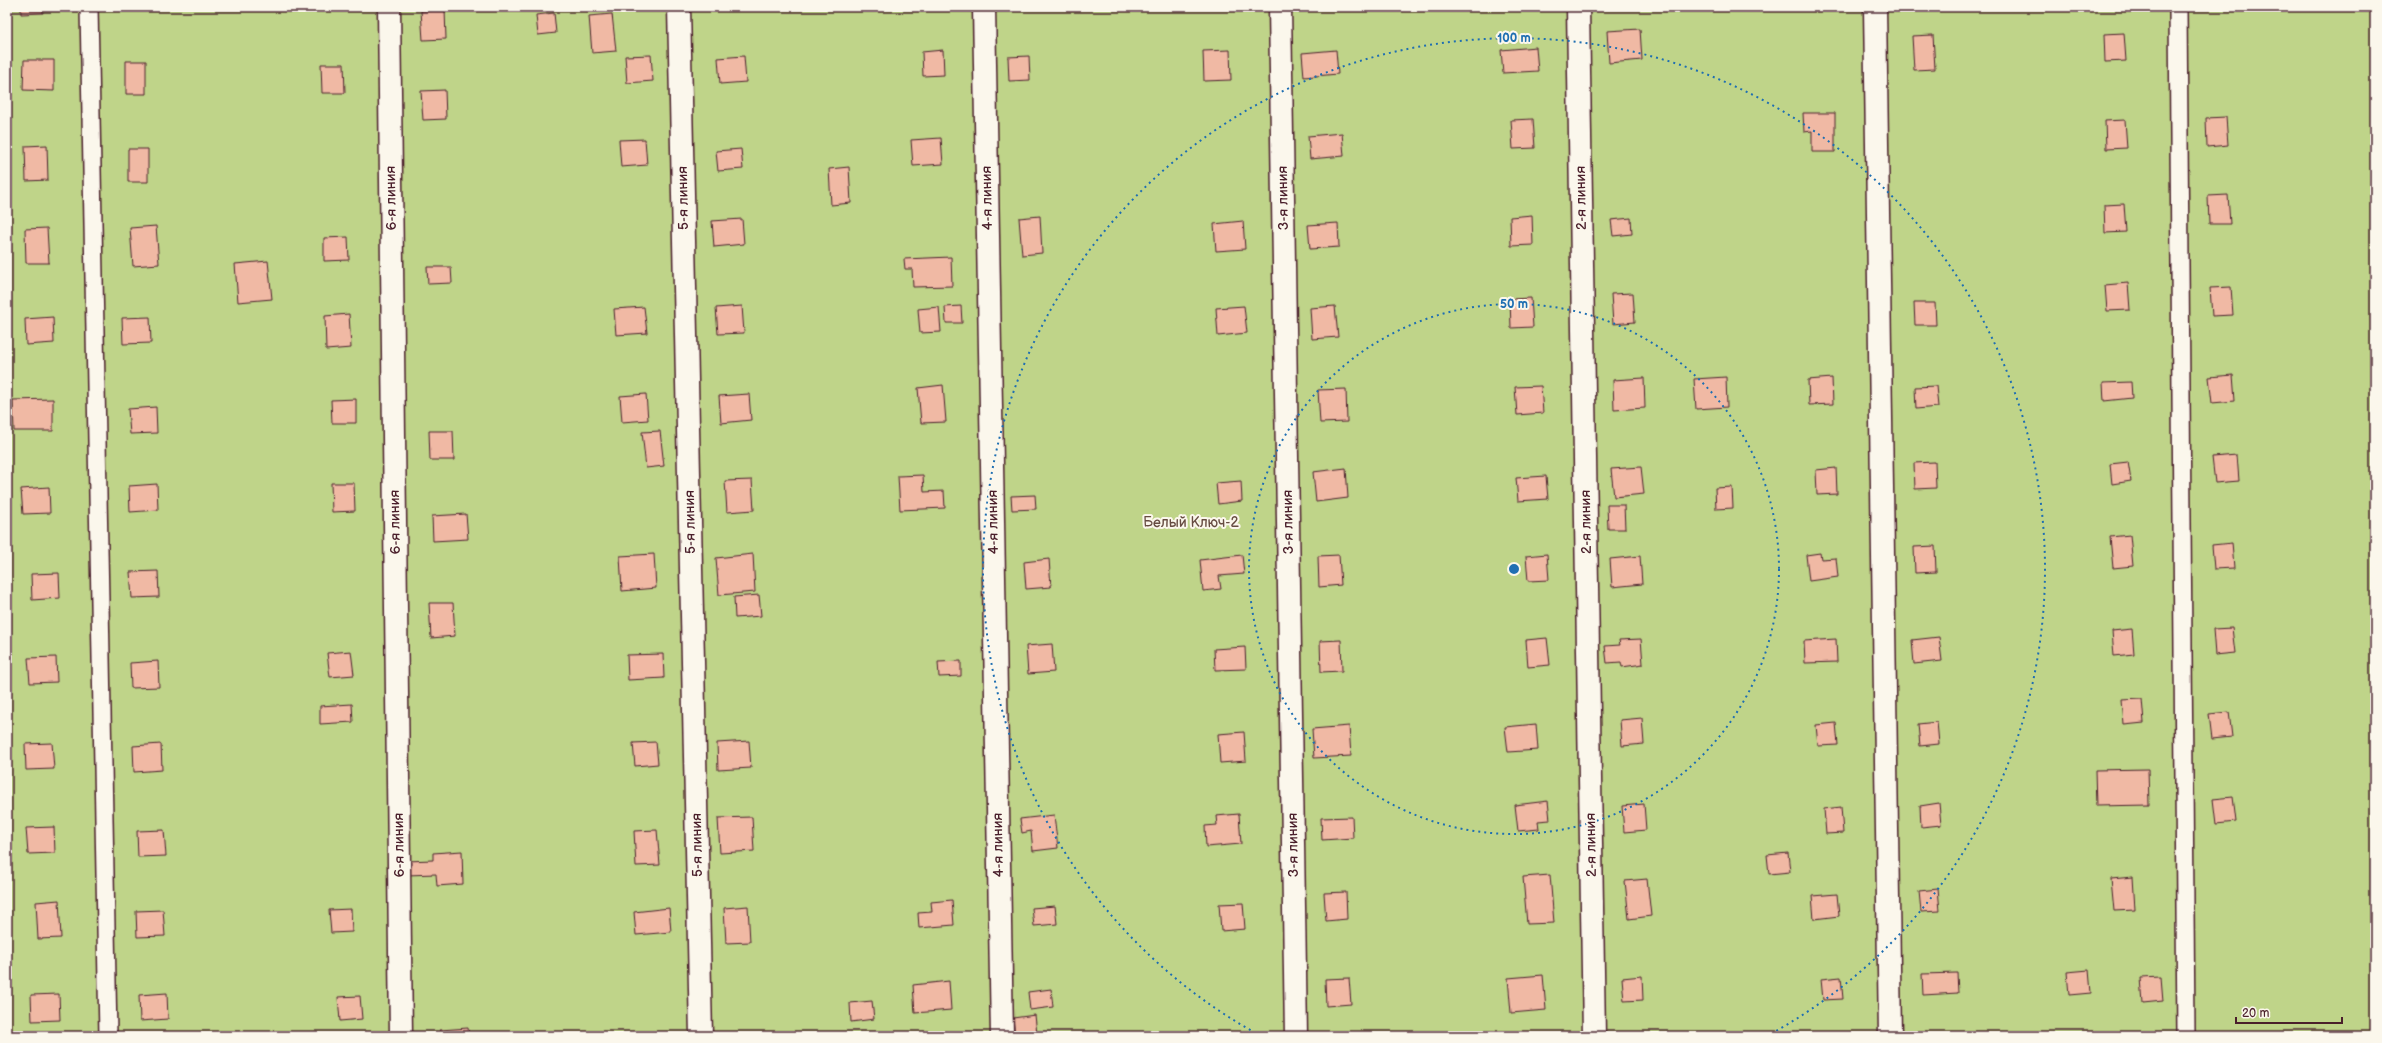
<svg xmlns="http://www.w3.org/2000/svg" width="2382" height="1043" font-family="'Balsamiq Sans',sans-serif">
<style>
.green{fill:#bfd489;stroke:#847a5a}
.building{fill:#f0b9a4;stroke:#4a1f2b}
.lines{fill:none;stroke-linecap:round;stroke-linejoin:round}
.service-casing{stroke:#4a1f2b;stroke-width:20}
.minor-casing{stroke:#4a1f2b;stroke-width:25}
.service{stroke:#fbf7ec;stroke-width:17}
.minor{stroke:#fbf7ec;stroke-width:22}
.ring{fill:none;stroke:#1f6fb2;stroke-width:2;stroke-dasharray:2 4}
.labels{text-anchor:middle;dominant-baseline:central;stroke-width:4;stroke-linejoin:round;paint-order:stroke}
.street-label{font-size:14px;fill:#4a1f2b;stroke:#fbf7ec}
.park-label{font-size:14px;fill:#674c42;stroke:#fbf7ec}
.centre{fill:#1f6fb2;stroke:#fbf7ec;stroke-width:2}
.ring-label{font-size:12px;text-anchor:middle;font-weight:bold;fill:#1f6fb2;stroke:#fbf7ec;stroke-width:4;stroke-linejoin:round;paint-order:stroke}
</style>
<rect width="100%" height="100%" fill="#fbf7ec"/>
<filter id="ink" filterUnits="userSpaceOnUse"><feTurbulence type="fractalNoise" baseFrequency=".025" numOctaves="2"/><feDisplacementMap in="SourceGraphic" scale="8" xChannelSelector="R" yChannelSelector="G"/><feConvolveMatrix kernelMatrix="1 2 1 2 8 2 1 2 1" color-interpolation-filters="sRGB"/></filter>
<g filter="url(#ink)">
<!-- green -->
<path class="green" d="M7 7H2375V1036H7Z"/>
<!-- building -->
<path class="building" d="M21 7H43V13L21 14Z
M127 7H150V9L127 10Z
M445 10 446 39 423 40 421 11Z
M554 13 556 33 538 35 536 15Z
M612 14 616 51 592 53 589 16Z
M1640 29 1642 60 1609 63 1607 31Z
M2124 33 2126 61 2105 62 2104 34Z
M1933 35 1935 69 1914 70 1912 36Z
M1536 47 1538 71 1503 73 1501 50Z
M943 50 944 75 923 76 922 52Z
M1230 50 1231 80 1204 81 1203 51Z
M1336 50 1338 74 1304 77 1302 53Z
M651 55 653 81 627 83 625 56Z
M744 56 746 82 720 84 718 58Z
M1029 56 1030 80 1009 81 1008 57Z
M24 60H54V91L23 90Z
M126 61H146V94H126Z
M321 64H344L345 93H322Z
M445 90 446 119 423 120 421 91Z
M1803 113H1835V152H1812V131L1804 132Z
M2226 117 2228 145 2207 147 2206 118Z
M1533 119 1535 148 1513 149 1511 120Z
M2125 120 2127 148 2106 149 2105 121Z
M1342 133 1344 156 1310 159 1308 136Z
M941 138 943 164 913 166 911 140Z
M645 139 647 165 621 167 619 140Z
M47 145 48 180 26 181 25 146Z
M128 149H148V182H128Z
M741 149 743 169 718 171 716 151Z
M849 167 851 203 831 205 829 169Z
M2228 195 2230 224H2209L2208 196Z
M2124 204 2126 232 2105 233 2104 205Z
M1532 215 1533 245 1511 246 1510 217Z
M1040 216 1042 253 1022 255 1019 218Z
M1631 218 1632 234 1613 236 1611 220Z
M742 219 744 244 714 247 712 221Z
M1243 221 1245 249 1216 251 1214 224Z
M1338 223 1339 247 1310 249 1308 225Z
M156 226 159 264 133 266 130 228Z
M47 228 49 263H26L25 229Z
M348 237 349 260 324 261V238Z
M951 257 952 286 913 287 912 269H905L904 259Z
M268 261 272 299 238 302 235 264Z
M427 267H451L452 283 428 284Z
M2128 283 2130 310 2107 311 2105 285Z
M2231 287 2233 315 2212 316 2210 288Z
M1633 293 1635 322 1613 324 1611 294Z
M1531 298 1533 327 1511 328 1510 299Z
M1914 303H1935L1936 325H1915Z
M742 306 744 333 718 334 716 308Z
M961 306 962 323H946L945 307Z
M1244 306 1247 333 1218 336 1216 308Z
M1335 306 1338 337 1312 339 1310 308Z
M644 307 647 333 616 335 614 309Z
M939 307 941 332 920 333 918 309Z
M349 314 351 348 326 350 325 316Z
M53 317 54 343 26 345 25 319Z
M150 317 151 343 123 344 122 318Z
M2233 375 2235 401 2212 403 2209 377Z
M1726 377 1727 407 1696 409 1694 379Z
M1644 378 1645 408 1614 410 1613 380Z
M1832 378 1833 404 1809 405 1808 380Z
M2131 382 2132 398 2104 401 2103 383Z
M943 385 946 422 921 423 918 388Z
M1541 386 1543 413 1517 415 1515 387Z
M1936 386 1938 407 1916 409 1915 387Z
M1346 389 1347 422 1320 423 1318 390Z
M646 394 648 420 622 422 620 396Z
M749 394 751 420 721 423 719 396Z
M53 399V431H14L13 400Z
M356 399V423H332L331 400Z
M156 407 157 433 130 434 128 409Z
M429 431H453L454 460H430Z
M660 431 664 466 646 468 642 432Z
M2237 455 2239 481 2215 483 2212 457Z
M1935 462 1936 488 1915 489 1914 463Z
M2128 462 2131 481 2112 484 2110 464Z
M1641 467 1644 494 1614 497 1611 469Z
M1346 468 1348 498 1316 502 1313 472Z
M1836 468 1837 494 1817 495 1816 470Z
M923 475 924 492 944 491 945 508 900 510 898 476Z
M1546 476 1548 499 1518 501 1516 478Z
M752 480 754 510 727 512 725 481Z
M1241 481 1242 501 1218 504 1216 483Z
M331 483H354L355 511 332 512Z
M157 484 158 510 130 512 129 486Z
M49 487 50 513 23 514 21 489Z
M1732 487 1733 508 1716 509 1715 488Z
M1035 495 1036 509 1012 510 1011 496Z
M1607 505H1624L1625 529H1608Z
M466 514 468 539 433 541 432 516Z
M2130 535 2133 566 2113 568 2110 537Z
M2232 543 2234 568 2214 569 2212 545Z
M1935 546 1936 572 1915 573 1914 547Z
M1820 553 1821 559 1836 558 1838 577 1809 581 1806 555Z
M654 554 656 588 622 591 620 556Z
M753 554 755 592 719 595 716 558Z
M1547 554 1549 580 1528 581 1526 556Z
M1242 555 1244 574 1219 576 1221 589 1203 591 1200 560Z
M1339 555 1341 585 1319 587 1318 556Z
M1640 556 1642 584 1612 587 1610 559Z
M1049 559 1051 587 1026 589 1024 562Z
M158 571 159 597 132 598 130 572Z
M59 573 60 598 32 600 31 574Z
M759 595 761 616 735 618 734 597Z
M429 603H453L455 636 431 638Z
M2232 628 2235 653 2215 655 2213 629Z
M2132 629 2134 654 2114 656 2112 631Z
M1939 637 1942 661 1914 664 1912 640Z
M1547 638 1550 665 1528 667 1526 640Z
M1641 639 1643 664 1622 667 1621 662 1607 663 1605 646 1620 645 1619 640Z
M1836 639 1837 662 1805 663 1804 641Z
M1341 640 1342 671 1321 672 1320 641Z
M1052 644 1054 672 1028 674 1026 646Z
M1245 647 1246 669 1215 670 1214 649Z
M351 651 354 675 330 677 327 653Z
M663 654 664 678 628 680 627 655Z
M56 657 57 682 30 683 28 658Z
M158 661 159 687 131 688 130 663Z
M961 661V676L939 677 938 662Z
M2142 699 2144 723 2124 725 2122 700Z
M352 704 353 722 320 724V706Z
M2229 712 2232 737 2212 739 2209 714Z
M1642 718 1644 744 1622 746 1620 720Z
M1937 722 1939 744 1920 746 1918 724Z
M1836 723 1838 745 1818 746 1816 725Z
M1536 724 1538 750 1508 752 1505 727Z
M1349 726 1351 756 1314 758 1312 729Z
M1244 732 1246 761 1220 763 1218 734Z
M749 741 751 768 718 770 717 743Z
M656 742 658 764 635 766 633 743Z
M52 743 54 769 26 770 25 744Z
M161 744 162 770 134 772 133 746Z
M2148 769 2149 805 2096 806 2095 770Z
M2233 797 2236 822 2216 824 2213 799Z
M1548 801 1550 820 1538 821 1539 829 1518 831 1515 805Z
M1939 803 1941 825 1921 827 1920 806Z
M1644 804 1646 830 1624 832 1622 806Z
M1841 807 1843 833 1826 834 1824 809Z
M1239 814 1241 844 1206 847 1205 826 1217 825 1216 816Z
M1054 815 1058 848 1033 851 1031 831 1022 833 1020 819Z
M752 817 754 851 720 853 718 818Z
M1352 817 1353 838 1322 840 1321 818Z
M54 827 55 853 28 854 26 828Z
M164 830 166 856 138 857 137 831Z
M657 830 660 865 636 866 634 831Z
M462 851 463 884 437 886 436 874 407 875V861L433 860V853Z
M1788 853 1790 872 1769 874 1767 855Z
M1550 875 1554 923 1527 924 1523 877Z
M2133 877 2135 910 2114 911 2111 879Z
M1647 879 1651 916 1629 919 1625 881Z
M1938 889 1940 911 1921 912 1919 891Z
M1346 892 1347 919 1326 921 1324 893Z
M1837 894 1839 916 1814 919 1812 896Z
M59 900 61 938 38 939 36 902Z
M952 900 954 925 919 928 918 913 932 912 931 902Z
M1243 903 1245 929 1221 931 1219 904Z
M748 906 750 942 726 943 724 908Z
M1055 906 1057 924 1034 926 1032 908Z
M669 908 671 932 636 935 634 912Z
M351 909 352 932 331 933 329 910Z
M163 910 165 936 137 937 136 911Z
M2089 970 2091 993 2069 995 2067 972Z
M1957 973 1958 993 1923 995 1922 974Z
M1543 975 1546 1010 1511 1013 1508 978Z
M1642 976 1643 1000 1624 1001 1622 978Z
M1841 977 1843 999 1823 1000 1821 979Z
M2161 977 2163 1001 2143 1003 2141 978Z
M1349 978 1351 1004 1326 1006 1325 979Z
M949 981 951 1010 915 1013 913 985Z
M1051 989 1053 1007 1030 1010 1028 992Z
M167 993 168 1019 140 1021 139 995Z
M59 994 60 1020 32 1021 31 995Z
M360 996 362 1019 340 1021 338 997Z
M872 1001 874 1019 851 1022 850 1003Z
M1035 1015 1037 1034 1015 1036 1013 1018Z
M468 1028 469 1036H441L440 1030Z"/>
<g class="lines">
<!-- service casing -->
<g class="service-casing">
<path id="service" d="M89 7 108 1036
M2178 7 2186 1036"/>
</g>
<!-- minor casing -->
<g class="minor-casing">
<path id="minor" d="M389 7 401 1036
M679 7 701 1036
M984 7 1002 1036
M1280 7 1296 1036
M1578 7 1594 1036
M1875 7 1890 1036"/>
</g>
<!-- service -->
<use href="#service" class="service"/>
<!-- minor -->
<use href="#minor" class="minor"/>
</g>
</g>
<!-- distance rings -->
<g class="ring">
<circle cx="1514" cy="569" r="265"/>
<path d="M1261 1036A531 531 0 1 1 1767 1036"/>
</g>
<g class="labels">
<!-- street labels -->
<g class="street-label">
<text transform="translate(391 198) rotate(-91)">6-я линия</text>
<text transform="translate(683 198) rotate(-91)">5-я линия</text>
<text transform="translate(987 198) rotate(-91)">4-я линия</text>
<text transform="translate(1283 198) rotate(-91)">3-я линия</text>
<text transform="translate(1581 198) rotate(-91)">2-я линия</text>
<text transform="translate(395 522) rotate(-91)">6-я линия</text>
<text transform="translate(690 522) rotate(-91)">5-я линия</text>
<text transform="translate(993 522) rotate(-91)">4-я линия</text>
<text transform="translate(1288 522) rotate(-91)">3-я линия</text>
<text transform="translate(1586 522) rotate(-91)">2-я линия</text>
<text transform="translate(399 845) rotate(-91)">6-я линия</text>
<text transform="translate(697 845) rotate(-91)">5-я линия</text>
<text transform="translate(998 845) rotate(-91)">4-я линия</text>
<text transform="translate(1293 845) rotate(-91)">3-я линия</text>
<text transform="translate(1591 845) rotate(-91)">2-я линия</text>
</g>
<!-- park labels -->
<g class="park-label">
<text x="1191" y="522">Белый Ключ-2</text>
</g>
</g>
<circle cx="1514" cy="569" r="6" class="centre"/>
<g class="ring-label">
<text x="1514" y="42">100 m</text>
<text x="1514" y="308">50 m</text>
</g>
<!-- margin -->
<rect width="2382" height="1043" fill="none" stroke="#fbf7ec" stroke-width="24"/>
<rect x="12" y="12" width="2358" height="1019" fill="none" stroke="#4a1f2b" stroke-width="1.5" filter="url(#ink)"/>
<!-- scale -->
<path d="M2236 1017v6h106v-6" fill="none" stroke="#4a1f2b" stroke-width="2"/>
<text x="2242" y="1017" font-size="12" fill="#4a1f2b" stroke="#fbf7ec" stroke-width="3" paint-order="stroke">20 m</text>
</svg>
